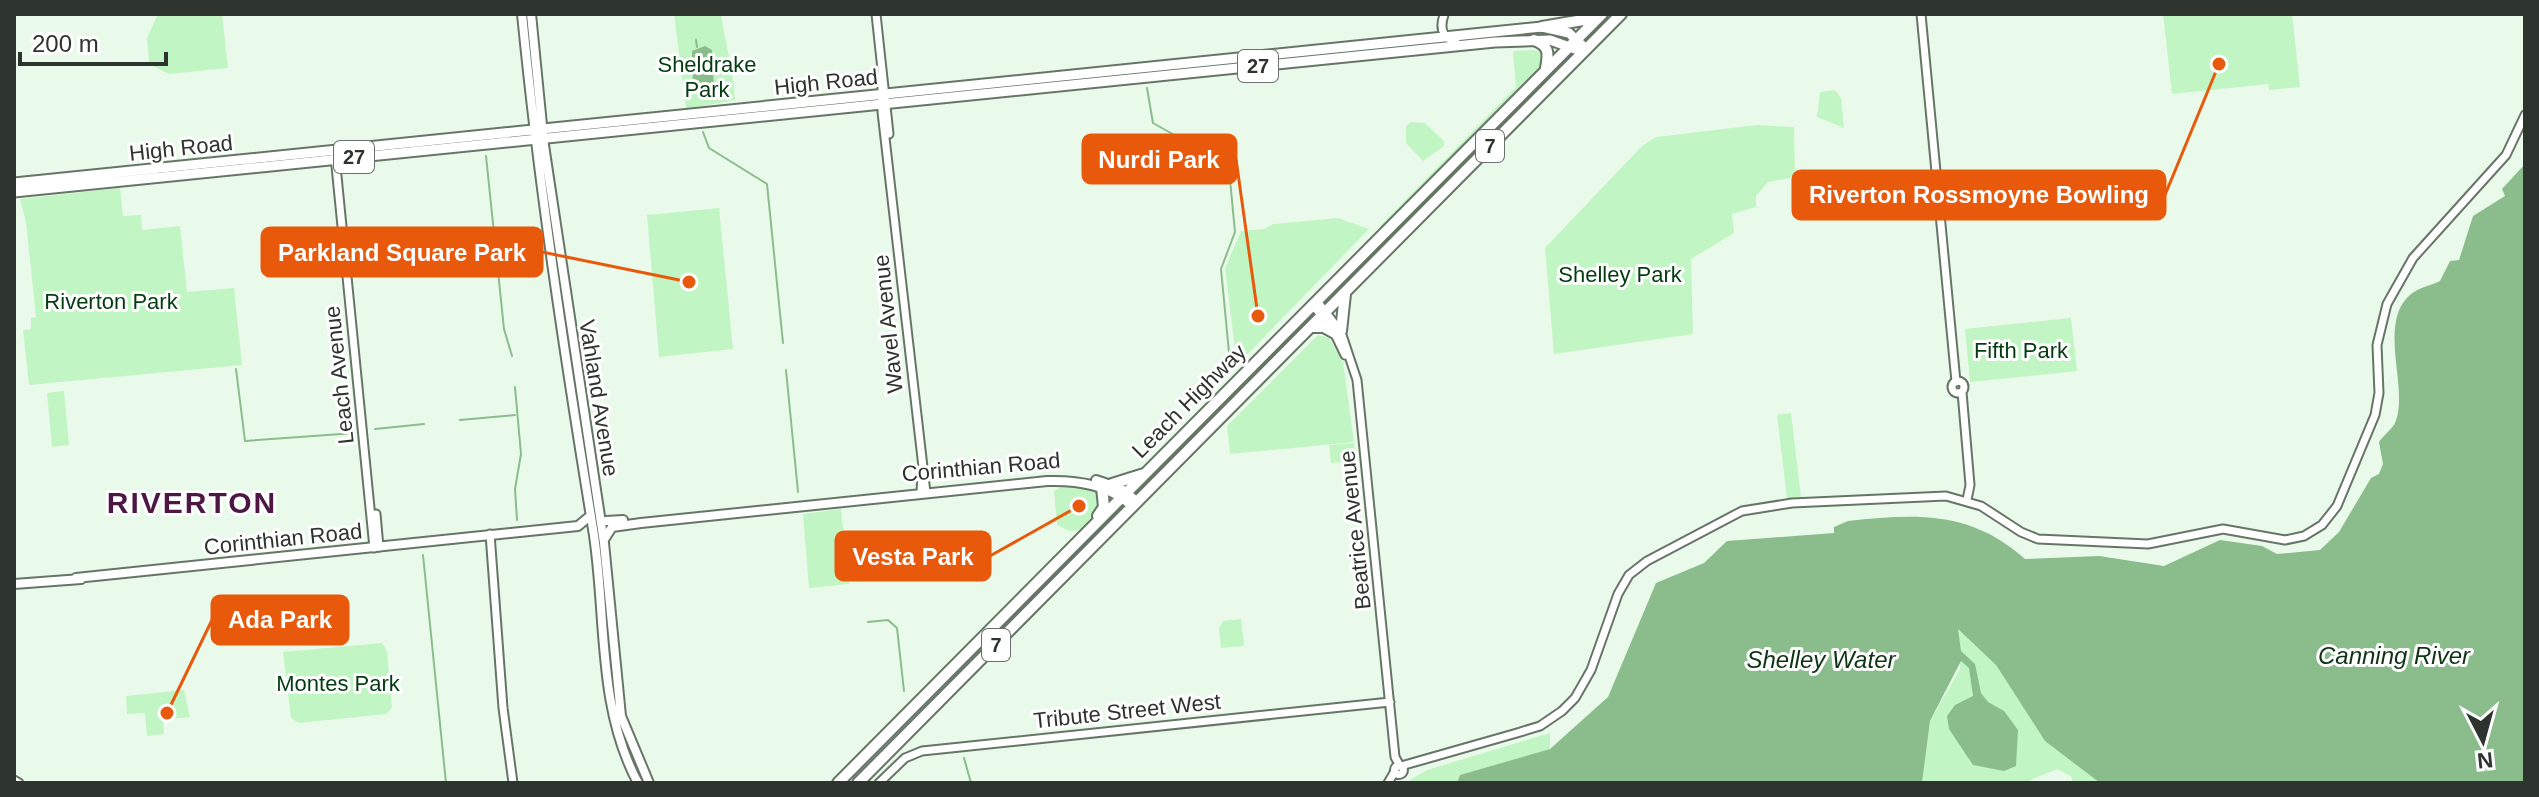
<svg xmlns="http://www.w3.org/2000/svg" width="2539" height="797" font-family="Arial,sans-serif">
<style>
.green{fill:#c2f5c4}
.water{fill:#8abc8c}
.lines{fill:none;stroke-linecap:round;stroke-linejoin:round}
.stream{stroke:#8abc8c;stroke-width:2}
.tertiary-casing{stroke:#677567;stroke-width:11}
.secondary-casing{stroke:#677567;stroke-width:12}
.primary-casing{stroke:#677567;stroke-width:13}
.trunk-casing{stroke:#677567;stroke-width:14}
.tertiary{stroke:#fff;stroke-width:7}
.secondary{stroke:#fff;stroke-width:8}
.primary{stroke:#fff;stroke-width:9}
.trunk{stroke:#fff;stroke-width:10}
.labels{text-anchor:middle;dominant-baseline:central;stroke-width:6;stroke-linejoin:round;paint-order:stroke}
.shield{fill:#fff;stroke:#6c706c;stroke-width:2}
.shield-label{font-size:20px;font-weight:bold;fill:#2d332d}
.park-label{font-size:22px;fill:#023c0f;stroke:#fff}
.street-label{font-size:22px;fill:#2d332d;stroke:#fff}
.water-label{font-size:24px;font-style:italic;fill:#0f3414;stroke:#fff}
.district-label{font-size:30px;font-weight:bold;letter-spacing:2px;fill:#4d1743;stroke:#fff}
.leader{fill:none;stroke:#e8590c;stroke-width:3}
.callout-dot{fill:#e8590c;stroke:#fff;stroke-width:3}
.callout{fill:#e8590c;stroke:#e8590c;stroke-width:3}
.callout-label{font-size:24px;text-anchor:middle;font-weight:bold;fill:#fff}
</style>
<rect width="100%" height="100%" fill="#eafaea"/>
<!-- green -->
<path class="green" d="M158 14H222L228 68 169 74 149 64 147 38Z
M674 14H721C725 44 734 70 735 100L686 109Z
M2163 14H2292L2300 87 2269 90 2268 84 2172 94Z
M1533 50 1544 53 1545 60 1527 81 1382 229 1380 226 1516 87 1513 51Z
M1835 90 1841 98 1844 128 1817 117 1820 92Z
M1411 122 1425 123 1444 141V146L1423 161 1406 143V126Z
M1757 125 1794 127 1795 177 1768 182 1756 196V207L1732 214 1734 233 1691 259 1693 334 1554 354 1545 248 1642 146 1656 137Z
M120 188 123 216 141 215 142 230 180 226 187 292 234 288 242 365 29 385 23 330 31 329V318L36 317 26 222 20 199Z
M719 208 733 349 659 357 647 215Z
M1338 218 1369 229 1237 365 1225 268 1241 231 1264 229 1273 224Z
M2071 318 2077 371 1970 382 1965 329Z
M1318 335 1329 338 1343 362 1354 442 1230 454 1227 426Z
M64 391 69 445 52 447 47 393Z
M1791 413 1801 497 1787 499 1777 415Z
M1354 443 1356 461 1331 463 1329 445Z
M1066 484 1100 493 1101 510 1082 530 1069 531 1057 525 1054 491Z
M841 509 849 584 809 588 803 514Z
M1241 619 1244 646 1221 648 1219 628 1223 621Z
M1957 628 1996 665 2045 741 2100 783H2073L2071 776 2057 769 2024 783H1922L1930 721 1960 669Z
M382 643 387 651 392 708 386 714 299 723 291 718 283 652Z
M184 690 190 717 163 720 164 734 147 736 145 713 127 714 126 696Z
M1550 733V749L1460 775 1457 783H1405L1427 770Z"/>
<!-- water -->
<path class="water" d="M705 46 712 50 714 89 703 92 693 87 692 51Z
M2525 164V783H2100L2045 741 1996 665 1958 629 1961 651 1975 664 1981 693 1988 702 2004 711 2018 730 2016 766 2004 771 1973 765 1949 729 1947 716 1955 705 1973 696 1969 668 1961 661 1930 721 1922 783H1457L1460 775 1550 749 1608 697 1656 583 1704 563 1727 541 1834 533V527L1848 521C1916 514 1970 510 2025 559L2099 556 2164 566 2220 540 2262 546 2277 554 2320 550 2339 532 2371 478 2379 474 2383 464 2379 442C2383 436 2392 429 2395 423 2410 389 2376 323 2411 294 2418 288 2432 285 2440 281L2450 261 2459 260 2473 216 2505 196 2502 189Z"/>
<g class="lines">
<!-- stream -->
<path class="stream" d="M696 40 697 47
M1147 88 1153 123 1224 163 1229 169 1235 232 1221 269 1230 363
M703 132 709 148 767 184 783 343
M486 156 504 329 512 356
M236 369 245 441 355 433
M786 370 798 492
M515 387 521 454 515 489 517 520
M460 420 515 415
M375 429 424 424
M423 555 446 783
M868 622 888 620 897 628 904 691
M964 758 971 783"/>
<!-- tertiary casing -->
<g class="tertiary-casing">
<path id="tertiary" d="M876 14 889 134
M1921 14 1956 382
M1444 15C1438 32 1445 39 1461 45
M882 74V112L926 493
M335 156 374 548
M1317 301 1341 332 1357 380 1395 757 1400 766
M1312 305 1330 324 1345 355
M1952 387a6 6 0 1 1 12 0a6 6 0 1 1-12 0Z
M1962 392 1970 485 1967 500
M921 493 922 472
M376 514 379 547
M490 534 503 708 513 783
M1394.5 770a4.5 4.5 0 1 1 9 0a4.5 4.5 0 1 1-9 0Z
M1401 766 1517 733 1540 726 1562 711 1575 698 1591 670 1618 594 1629 575 1647 561 1742 511 1792 503 1946 496 1981 506 2021 532 2038 539 2148 544 2223 529 2285 540 2304 536 2322 525 2337 506 2375 415 2379 393 2377 345 2387 304 2413 258 2506 155 2525 115
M14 780 19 783
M879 783 905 758 922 751 1390 702
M1388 783 1395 771"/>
</g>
<!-- secondary casing -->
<g class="secondary-casing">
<path id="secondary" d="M522 14C539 187 565 358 593 529 607 614 596 705 638 783
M531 14 544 145 604 543 621 716 649 783
M1096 480 1120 488 1138 502
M606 521 623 520
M605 538 612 527 641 523 1047 481C1079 480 1109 485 1133 507
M76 578 578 526 590 516
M14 584 81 579"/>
</g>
<!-- primary casing -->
<g class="primary-casing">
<path id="primary" d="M14 183 1542 27 1569 33 1586 49
M14 192 1495 42 1550 40 1575 49"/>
</g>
<!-- trunk casing -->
<g class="trunk-casing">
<path id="trunk" d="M1542 27 1595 18
M1534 40C1549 45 1549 53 1546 68
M1311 327H1324L1335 333
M1341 331 1345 294
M1112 484 1144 474
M1098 516 1104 507 1102 487
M838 783 1602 14
M858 783 1621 14"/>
</g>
<!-- tertiary -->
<use href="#tertiary" class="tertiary"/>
<!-- secondary -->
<use href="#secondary" class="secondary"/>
<!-- primary -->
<use href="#primary" class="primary"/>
<!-- trunk -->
<use href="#trunk" class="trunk"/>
</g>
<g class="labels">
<!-- shield labels -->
<g class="shield">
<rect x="1238" y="50" width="40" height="32" rx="6"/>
<rect x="1476" y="130" width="28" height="32" rx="6"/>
<rect x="334" y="141" width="40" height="32" rx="6"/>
<rect x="982" y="629" width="28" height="32" rx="6"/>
</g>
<g class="shield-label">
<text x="1258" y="66">27</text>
<text x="1490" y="146">7</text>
<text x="354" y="157">27</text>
<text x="996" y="645">7</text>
</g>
<!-- park labels -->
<g class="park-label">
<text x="707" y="64">Sheldrake<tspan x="707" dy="25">Park</tspan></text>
<text x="1620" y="274">Shelley Park</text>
<text x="111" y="301">Riverton Park</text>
<text x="2021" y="350">Fifth Park</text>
<text x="338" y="683">Montes Park</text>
</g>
<!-- street labels -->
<g class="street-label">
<text transform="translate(826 82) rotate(-6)">High Road</text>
<text transform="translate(181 148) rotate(-6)">High Road</text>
<text transform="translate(888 324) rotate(-96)">Wavel Avenue</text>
<text transform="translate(339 375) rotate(-96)">Leach Avenue</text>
<text transform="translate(599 398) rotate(81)">Vahland Avenue</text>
<text transform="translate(1189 401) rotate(-45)">Leach Highway</text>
<text transform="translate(981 467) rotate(-5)">Corinthian Road</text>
<text transform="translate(1355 530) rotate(-96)">Beatrice Avenue</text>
<text transform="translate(283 539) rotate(-6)">Corinthian Road</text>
<text transform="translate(1127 711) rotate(-6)">Tribute Street West</text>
</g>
<!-- water labels -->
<g class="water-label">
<text x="2394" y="655">Canning River</text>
<text x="1821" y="659">Shelley Water</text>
</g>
<!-- district labels -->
<g class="district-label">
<text x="192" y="502">RIVERTON</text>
</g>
</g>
<!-- callouts -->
<path class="leader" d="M1258 316L1236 159M2219 64L2165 195M689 282L542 252M1079 506L990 556M167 713L212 620"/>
<g class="callout-dot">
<circle cx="1258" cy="316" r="8"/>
<circle cx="2219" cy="64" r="8"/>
<circle cx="689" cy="282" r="8"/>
<circle cx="1079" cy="506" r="8"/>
<circle cx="167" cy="713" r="8"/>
</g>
<g class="callout">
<rect x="1083" y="135" width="153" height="48" rx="8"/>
<rect x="1793" y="171" width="372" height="48" rx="8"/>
<rect x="262" y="228" width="280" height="48" rx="8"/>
<rect x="836" y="532" width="154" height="48" rx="8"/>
<rect x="212" y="596" width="136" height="48" rx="8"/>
</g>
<g class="callout-label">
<text x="1159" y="168">Nurdi Park</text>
<text x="1979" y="203">Riverton Rossmoyne Bowling</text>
<text x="402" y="261">Parkland Square Park</text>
<text x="913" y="565">Vesta Park</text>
<text x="280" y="628">Ada Park</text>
</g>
<!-- border -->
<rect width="2539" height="797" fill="none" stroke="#2d332d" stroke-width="32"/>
<!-- north arrow -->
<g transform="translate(2483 741) rotate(174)" stroke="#ffffff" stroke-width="6" paint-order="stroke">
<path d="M0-6L14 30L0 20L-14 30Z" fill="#2d332d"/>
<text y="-12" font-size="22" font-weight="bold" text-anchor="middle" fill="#2d332d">N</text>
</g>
<!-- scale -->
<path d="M20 52v12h146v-12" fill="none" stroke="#2d332d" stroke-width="4"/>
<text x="32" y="52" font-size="24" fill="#2d332d" stroke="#ffffff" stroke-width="6" paint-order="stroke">200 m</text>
</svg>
